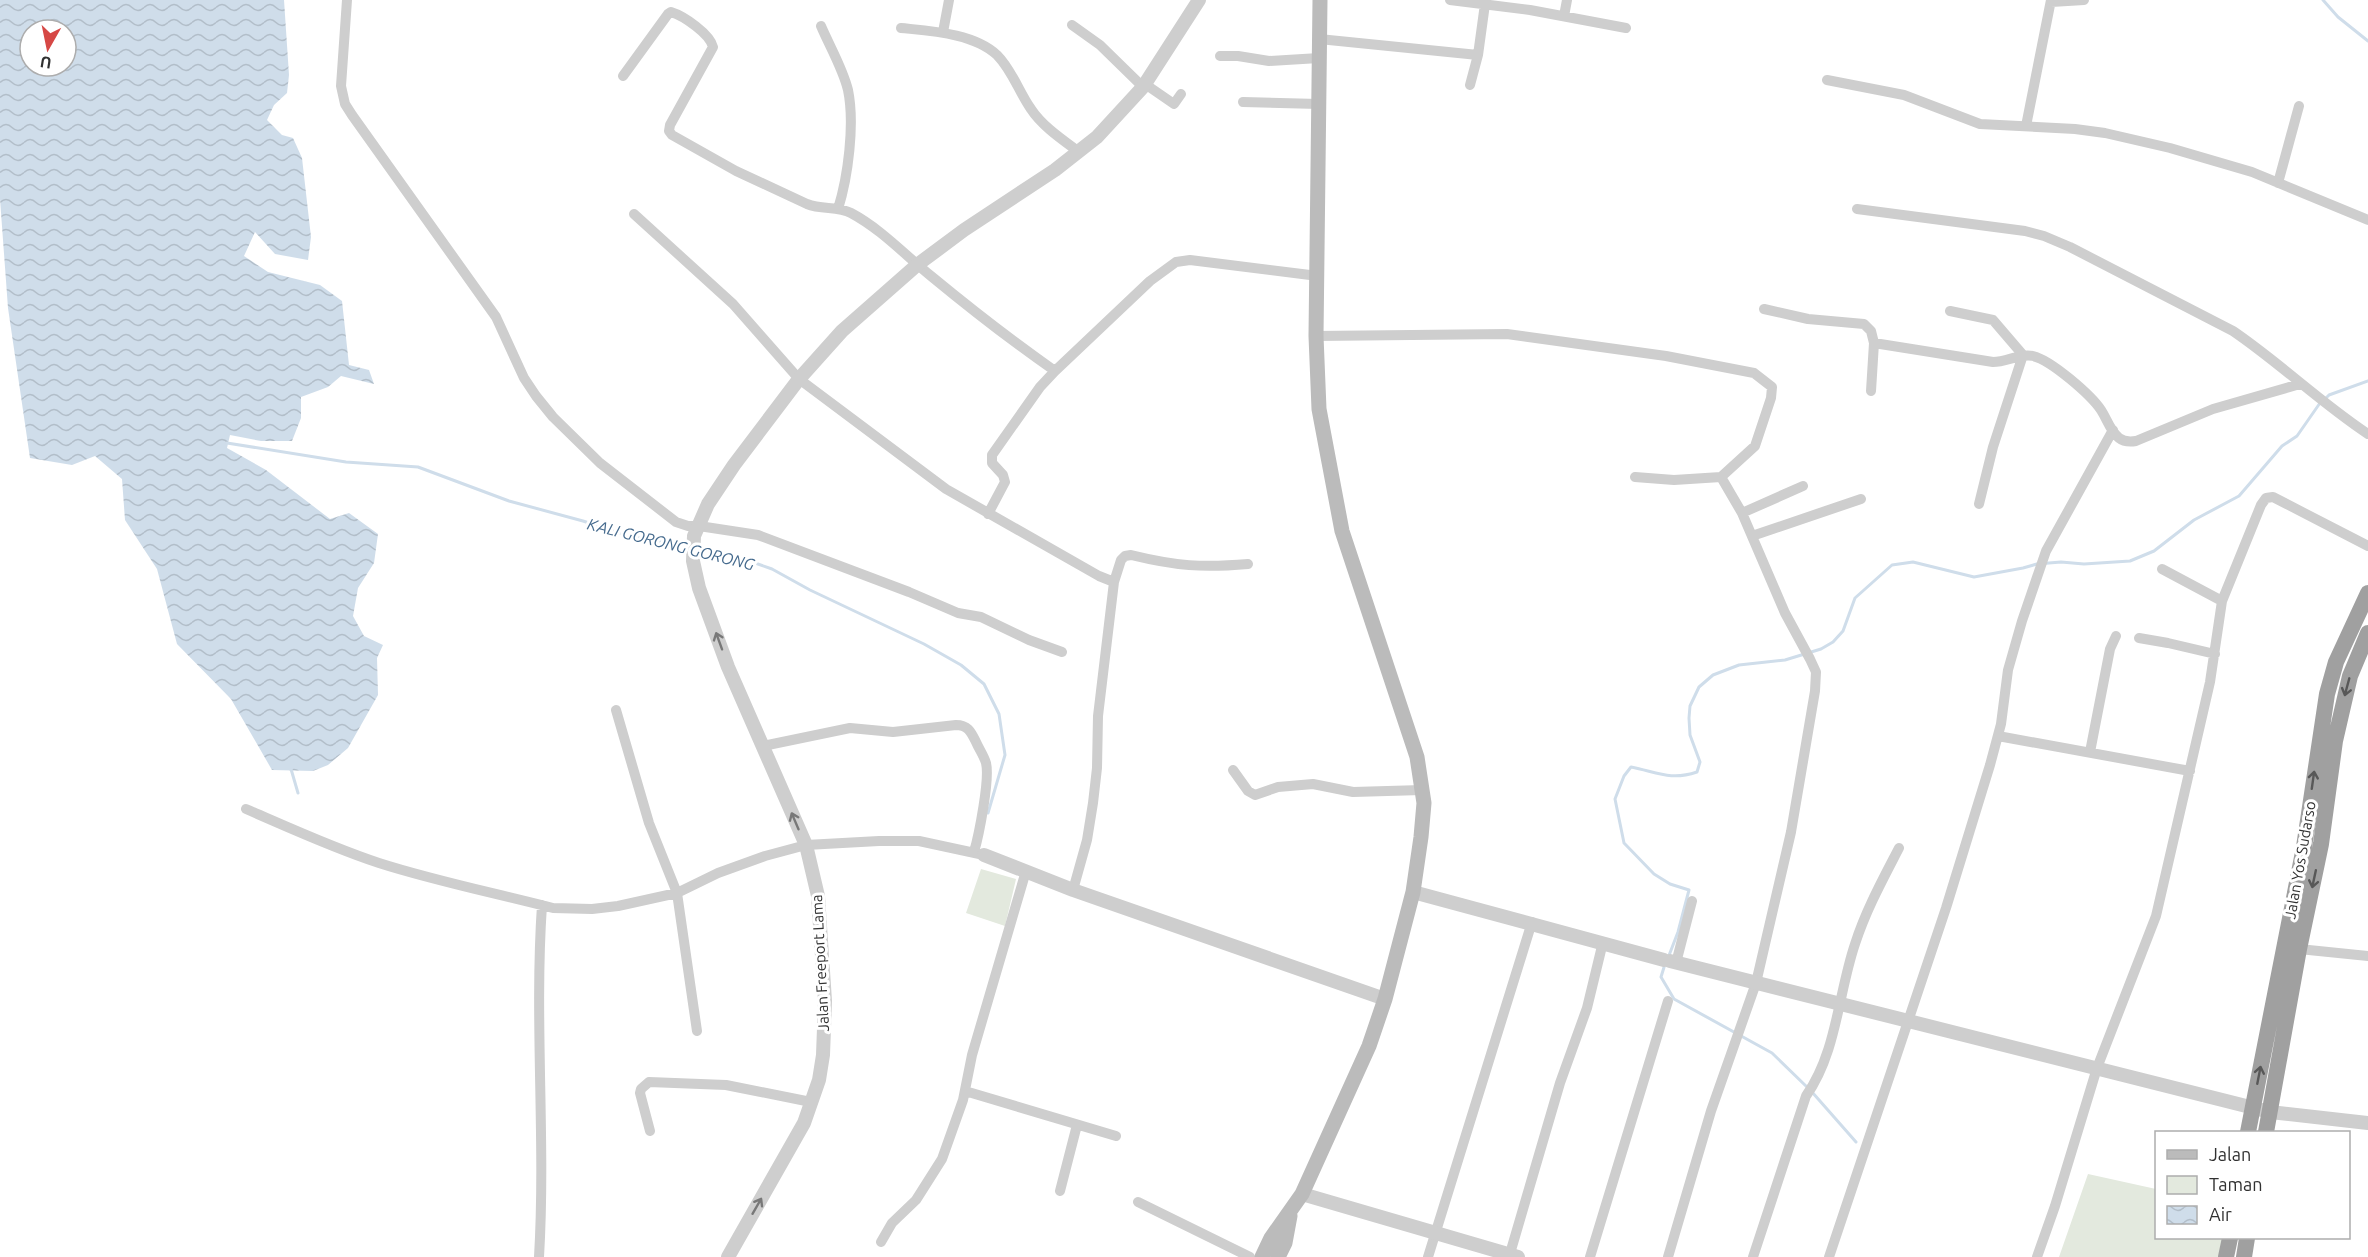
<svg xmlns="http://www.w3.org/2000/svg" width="2368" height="1257" font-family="Ubuntu,sans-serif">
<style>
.green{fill:#e3e9de}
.water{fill:url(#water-waves);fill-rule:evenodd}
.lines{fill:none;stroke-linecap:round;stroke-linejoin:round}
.stream{stroke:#cfddea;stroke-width:3}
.minor{stroke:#cecece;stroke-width:10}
.tertiary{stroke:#cecece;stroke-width:14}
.secondary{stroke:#bbb;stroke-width:15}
.trunk{stroke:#a0a0a0;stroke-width:16}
.oneway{stroke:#787878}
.oneway2{stroke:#585858}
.labels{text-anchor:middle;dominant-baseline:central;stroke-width:6;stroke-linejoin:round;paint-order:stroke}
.street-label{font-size:15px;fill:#313131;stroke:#fff}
.water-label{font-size:16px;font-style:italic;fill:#456a8d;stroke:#fff}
</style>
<defs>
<pattern id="water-waves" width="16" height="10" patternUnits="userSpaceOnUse" patternTransform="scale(1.5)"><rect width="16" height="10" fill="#cfddea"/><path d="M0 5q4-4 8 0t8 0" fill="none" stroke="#b2bec9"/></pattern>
</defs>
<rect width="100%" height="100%" fill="#fff"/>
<!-- green -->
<path class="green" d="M981 869 1016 879 1005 926 966 913Z
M2088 1174 2156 1189V1238H2226L2223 1257H2059Z"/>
<!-- water -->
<path class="water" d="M0 0H284L289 75 287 93 274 105 267 120 282 135 293 138 302 158 311 237 308 260 275 254 255 232 244 256 268 272 320 285 342 301 349 365 369 370 374 384 341 376 328 387 301 397V418L292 441H261L230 435 227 448 266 470 330 519 349 513 378 534 374 563 358 588 353 616 364 636 383 645 377 658 378 695 348 748 328 765 313 771 272 770 231 699 177 644 157 569 125 520 122 479 95 456 72 465 30 458 8 308 0 199ZM30 30H66V66H30Z"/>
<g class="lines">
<!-- stream -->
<path class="stream" d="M2323 0 2338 17 2368 41
M2325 399 2329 395 2368 381
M227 443 346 462 418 467 509 501 583 521 632 537 689 545
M699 547 732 555 772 569 810 590 924 644 961 665 984 684 999 714 1005 755 988 813
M291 769 298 793
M1668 958 1678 932 1689 890 1670 884 1654 874 1624 843 1615 799 1624 776 1631 767C1657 772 1670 781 1697 772L1700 762 1690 735 1689 718 1690 706 1699 687 1713 675 1739 665 1785 660 1821 649 1833 642 1843 631 1855 598 1892 565 1913 562 1974 577 2023 568 2037 564 2061 562 2084 564 2130 561 2154 551 2194 520 2239 496 2282 446 2297 436 2320 403
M1665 964 1661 977 1674 999 1772 1053 1807 1087
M1812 1092 1856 1142"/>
<!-- minor -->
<path class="minor" d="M347 0 341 86 345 104 352 115 496 317 524 378 536 396 553 417 600 463 676 522 688 526H699L758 535 909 592 958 613 981 617 1029 640 1062 652
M1450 0 1530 10 1626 28
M2051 2 2084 0
M1564 16 1567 0
M1072 25 1100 45 1143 87
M821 26C830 47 843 69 848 90 855 124 848 177 838 209
M901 28C930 31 974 33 997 55 1012 70 1019 92 1031 109 1042 126 1063 140 1079 152
M943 32 949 0
M1319 39 1478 55
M1220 56H1238L1269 61 1319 58
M623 76 668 14 671 12C684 16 710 34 713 47L670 125 669 131 672 135 736 171 807 204C822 210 838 206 851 213 881 229 905 255 931 276 971 309 1012 341 1055 371L1150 281 1176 262 1190 260 1318 276
M1827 80 1904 95 1980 124 2075 129 2105 133 2170 148 2252 172 2368 220
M1145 84 1174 104 1181 94
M1470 85 1478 55 1485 4
M1243 102 1319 104
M2026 126 2051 0
M2278 183 2299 106
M1857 209 2025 231 2044 236 2070 247 2233 331C2280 363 2321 403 2368 434
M634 214 733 304 799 379 946 489 1099 576 1114 582
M1764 309 1808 319 1864 324 1871 331 1874 343 1993 362C2007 362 2020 353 2033 356 2051 360 2091 395 2101 410 2107 419 2110 431 2119 438 2124 442 2130 442 2136 441L2213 409 2300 384
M1950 311 1993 320 2023 355 1993 447 1979 504
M1316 336 1507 334 1666 356 1754 373 1772 387 1771 398 1755 446 1721 477 1742 513 1785 613 1810 659 1816 672 1815 691 1791 832 1756 983 1711 1111 1668 1257
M1871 391 1874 343
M1635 477 1674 480 1721 477
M1742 513 1803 486
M988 514 1005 482 1003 475 992 463V455L1040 387 1055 371
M1752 536 1861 499
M2162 569 2222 601
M2139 638 2168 643 2215 654
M616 710 649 823 677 893 697 1031
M1998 736 2190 771
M763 746 850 728 893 732 956 725C968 725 971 732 976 742 979 749 984 756 986 763 990 779 979 835 974 852
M2090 752 2110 649 2116 636
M1233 770 1248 791 1255 795 1278 787 1313 784 1353 792 1422 790
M246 809C290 828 333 848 379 863 435 881 495 893 553 908L592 909 618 906 677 893 718 873 765 856 806 845 879 841H919L984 855
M1073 890 1087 840 1093 803 1097 768 1098 716 1114 582 1121 560 1125 556 1131 555C1176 566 1202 568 1248 564
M2299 949 2368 956
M1676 963 1692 901
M965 1091 1116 1136
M650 1131 640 1093 641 1089 649 1082 726 1085 811 1102
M1060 1191 1077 1125
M1138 1202 1250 1257
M881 1242 892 1223 916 1200 942 1159 963 1100 972 1055 1026 871
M539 1257C546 1140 534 1022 542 905
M1428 1257 1532 922
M1509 1257 1560 1083 1587 1008 1603 942
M1590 1257 1668 1001
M1753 1257 1806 1096C1837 1052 1838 994 1855 944 1866 910 1883 879 1899 848
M1829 1257 1946 908 1990 765 2001 724 2008 670 2022 621 2046 551 2113 430
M2037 1257 2055 1206 2097 1068 2156 916 2210 682 2222 601 2261 505 2266 498 2273 497 2368 546"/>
<!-- tertiary -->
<path class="tertiary" d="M984 855 1073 890 1385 999
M1413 892 1664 960
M1670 961 2270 1112 2368 1123
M1302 1194 1518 1257
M728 1257 804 1123 819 1080 823 1055 825 1001 818 896 806 845 728 667 699 588 693 561 694 536 708 504 734 465 799 379 842 331 917 265 964 230 1055 170 1097 137 1143 87 1199 0"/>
<!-- secondary -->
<path class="secondary" d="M1262 1257 1271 1238 1302 1194 1369 1046 1385 999 1413 892 1421 837 1424 803 1417 757 1342 531 1319 409 1316 336 1320 0
M1278 1257 1285 1243 1290 1216"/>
<!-- trunk -->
<path class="trunk" d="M2248 1132 2304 847 2327 694 2336 662 2368 593
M2266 1132 2299 949 2321 844 2335 741 2350 676 2368 633
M2226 1257 2230 1238
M2244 1257 2247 1238"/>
</g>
<!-- one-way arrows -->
<defs><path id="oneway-shaft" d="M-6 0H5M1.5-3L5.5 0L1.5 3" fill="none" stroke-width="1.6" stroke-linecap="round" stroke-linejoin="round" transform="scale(1.5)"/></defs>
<g class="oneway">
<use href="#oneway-shaft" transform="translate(719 641) rotate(-110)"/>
<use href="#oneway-shaft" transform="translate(795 821) rotate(-113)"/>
<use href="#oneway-shaft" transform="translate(757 1206) rotate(-60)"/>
</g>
<g class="oneway2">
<use href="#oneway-shaft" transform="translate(2347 687) rotate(105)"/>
<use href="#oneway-shaft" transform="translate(2313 780) rotate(-82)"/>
<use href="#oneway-shaft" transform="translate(2314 879) rotate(102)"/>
<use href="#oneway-shaft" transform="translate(2259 1075) rotate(-79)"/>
</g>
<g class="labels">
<!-- street labels -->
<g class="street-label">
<text transform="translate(2300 860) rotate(-80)">Jalan Yos Sudarso</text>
<text transform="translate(820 963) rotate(-93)">Jalan Freeport Lama</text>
</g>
<!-- water labels -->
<g class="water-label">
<text transform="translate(671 544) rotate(14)">KALI GORONG GORONG</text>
</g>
</g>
<!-- legend -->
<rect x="2155" y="1131" width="195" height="108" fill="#ffffff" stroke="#adadad" stroke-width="1.5"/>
<rect x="2167" y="1150" width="30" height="9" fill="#bbbbbb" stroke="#adadad" stroke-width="1.5"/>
<text x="2209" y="1161" font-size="18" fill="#313131">Jalan</text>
<rect x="2167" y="1176" width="30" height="18" fill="#e3e9de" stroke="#adadad" stroke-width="1.5"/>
<text x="2209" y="1191" font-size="18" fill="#313131">Taman</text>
<rect x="2167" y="1206" width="30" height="18" fill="url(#water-waves)" stroke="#adadad" stroke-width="1.5"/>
<text x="2209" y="1221" font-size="18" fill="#313131">Air</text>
<!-- north arrow -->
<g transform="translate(48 48) rotate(189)"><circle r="28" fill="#ffffff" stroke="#adadad" stroke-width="1.5"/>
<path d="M0-4.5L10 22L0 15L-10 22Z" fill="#d64845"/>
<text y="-9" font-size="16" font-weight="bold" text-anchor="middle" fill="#313131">U</text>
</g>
</svg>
